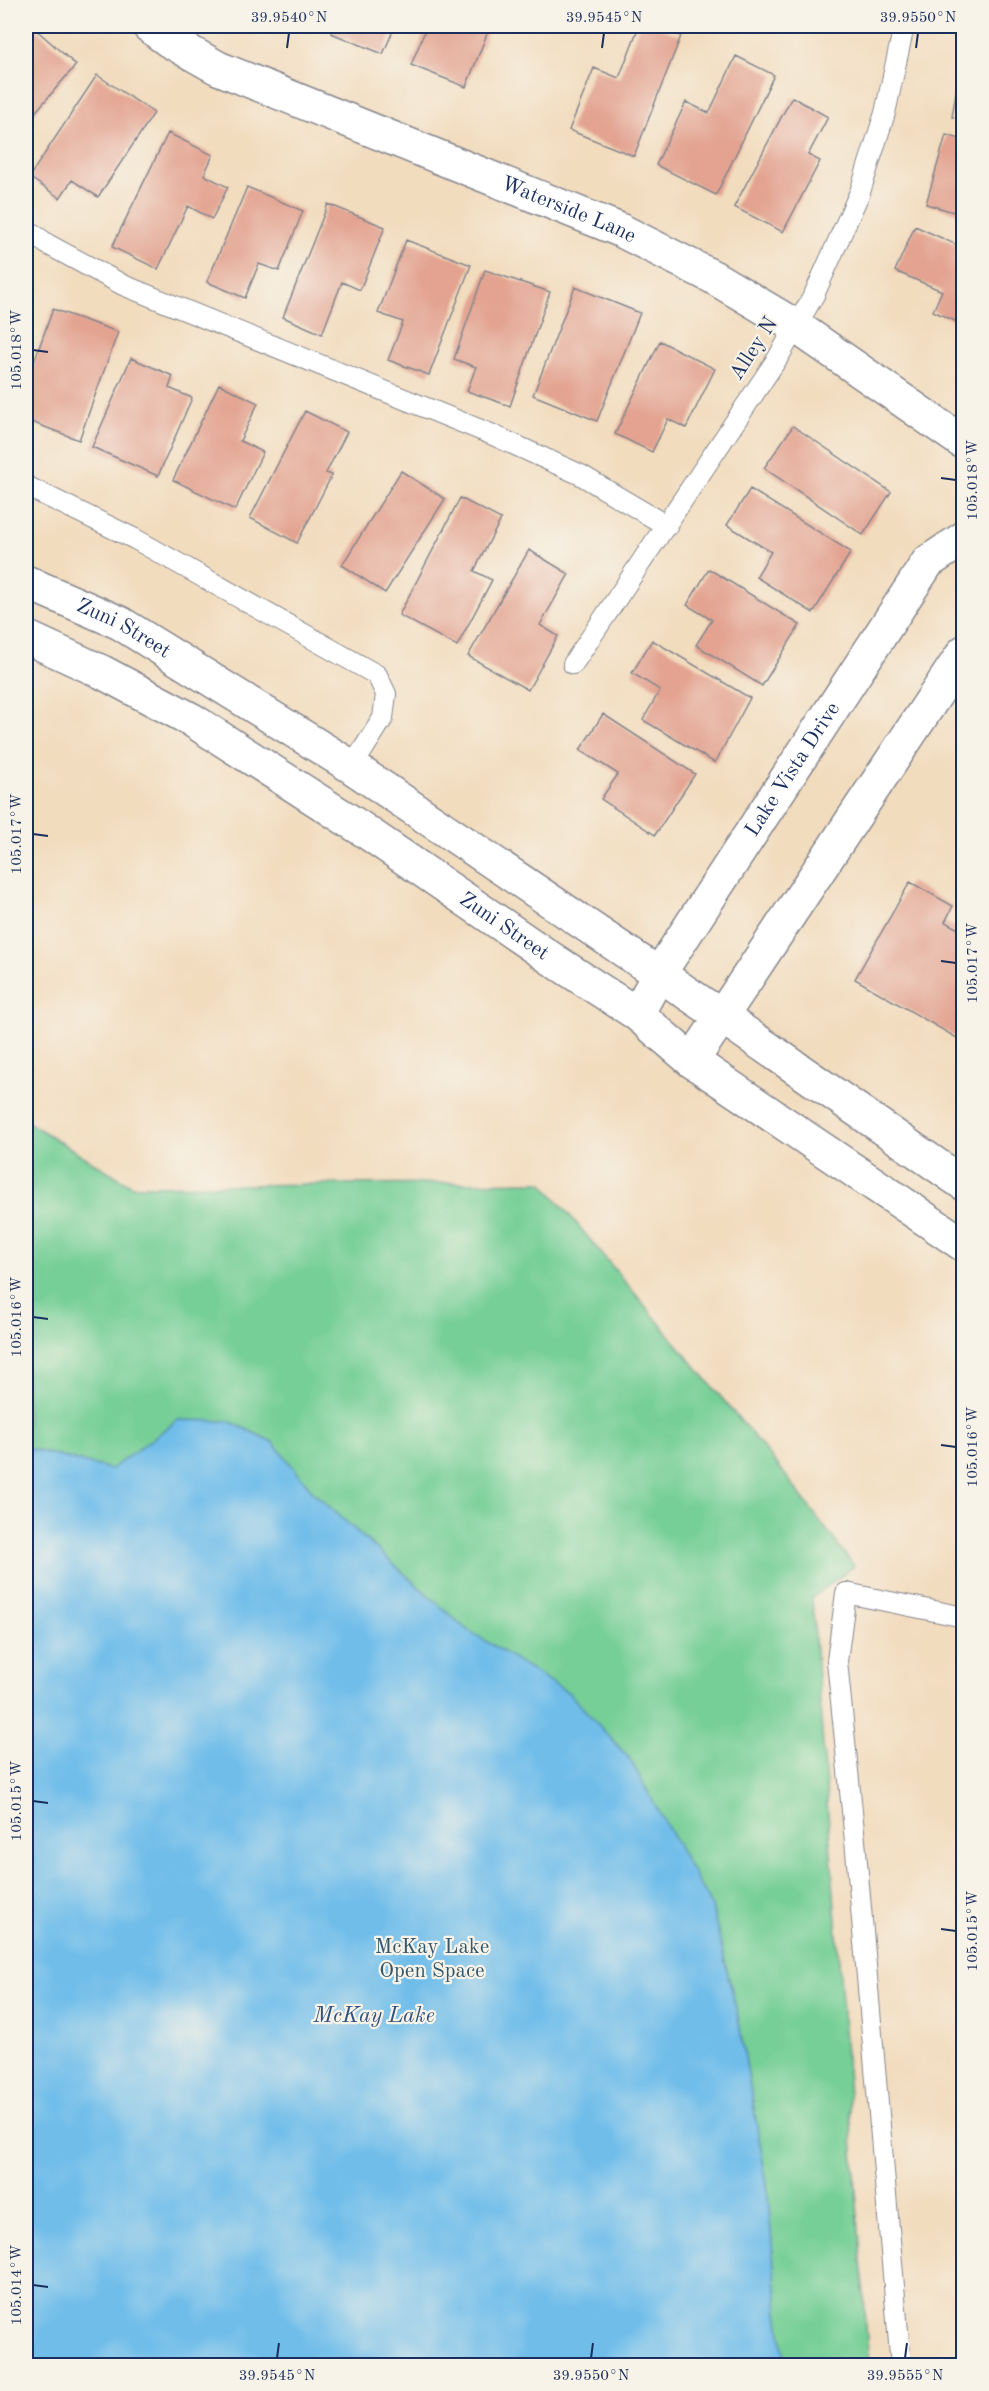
<svg xmlns="http://www.w3.org/2000/svg" width="989" height="2391" font-family="'Old Standard TT',serif">
<style>
.green{fill:#76cf96;stroke:#487f7a;stroke-width:1.5}
.water{fill:#70bdea;stroke:#4676a4;stroke-width:1.5}
.building{fill:#e3a390}
.lines{fill:none;stroke-linecap:round;stroke-linejoin:round}
.lane-casing{stroke:#86868e;stroke-width:22}
.street-casing{stroke:#86868e;stroke-width:36}
.secondary-casing{stroke:#86868e;stroke-width:36}
.lane{stroke:#fff;stroke-width:20}
.street{stroke:#fff;stroke-width:33}
.secondary{stroke:#fff;stroke-width:33}
.ticks{fill:none;stroke:#1b2f5e;stroke-width:2}
.labels{text-anchor:middle;dominant-baseline:central;stroke-width:4.5;stroke-linejoin:round;paint-order:stroke}
.street-label{font-size:21px;fill:#1b2f5e;stroke:#f7f3e8}
.park-label{font-size:21px;fill:#32576c;stroke:#f7f3e8}
.water-label{font-size:22px;font-style:italic;fill:#305281;stroke:#f7f3e8}
.neatline{fill:none;stroke:#1b2f5e;stroke-width:2}
.ticks-label{font-size:15px;text-anchor:middle;fill:#1b2f5e}
</style>
<rect width="100%" height="100%" fill="#f7f3e8"/>
<filter id="ink" filterUnits="userSpaceOnUse"><feTurbulence type="fractalNoise" baseFrequency=".0167" numOctaves="2"/><feDisplacementMap in="SourceGraphic" scale="12" xChannelSelector="R" yChannelSelector="G"/><feConvolveMatrix kernelMatrix="1 2 1 2 8 2 1 2 1" color-interpolation-filters="sRGB"/></filter>
<filter id="wash" filterUnits="userSpaceOnUse"><feTurbulence type="fractalNoise" baseFrequency=".008" numOctaves="4" result="noise"/><feDisplacementMap in="SourceGraphic" scale="24" xChannelSelector="R" yChannelSelector="G"/><feGaussianBlur stdDeviation="1.35" result="paint"/><feColorMatrix in="noise" values="0 0 0 0 0 0 0 0 0 0 0 0 0 0 0 0 0 1.4 0 .05"/><feComposite in="paint" operator="in"/></filter>
<g filter="url(#wash)">
<rect width="100%" height="100%" fill="#f2dcbe"/>
<!-- green -->
<path class="green" d="M26 1121 132 1186 542 1182 780 1468 854 1566 812 1598 869 2365H26Z"/>
<!-- water -->
<path class="water" d="M178 1420 229 1421 273 1442 314 1493 466 1629 569 1693 629 1758 712 1907 738 2017 767 2184 778 2312 786 2365H26V1448L111 1469Z"/>
<g id="blocks">
<!-- building -->
<path class="building" d="M26 26H32L76 65 26 123Z
M334 26H395L383 54 331 33Z
M427 26H490L466 87 411 65Z
M639 26H655L681 36 634 156 569 130 594 68 619 78Z
M962 55H964V118L952 117Z
M736 56 774 75 716 195 656 165 686 102 709 113Z
M97 75 154 113 98 197 72 180 60 198 29 177Z
M792 97 828 117 808 155 820 161 783 232 734 207Z
M168 133 213 155 204 175 228 187 212 219 188 206 158 269 112 247Z
M946 135 964 140V215L926 204Z
M247 187 303 211 279 271 259 264 245 298 207 282Z
M328 204 385 227 360 290 342 282 322 334 283 317Z
M915 226 964 248V325L933 311 942 291 895 271Z
M406 240 471 265 429 375 388 360 403 322 378 313Z
M485 270 550 292 510 406 467 391 476 367 454 359Z
M575 287 640 313 597 421 533 395Z
M53 309 118 332 79 440 26 420V384Z
M660 341 715 369 686 428 668 419 652 452 615 434Z
M131 358 173 376 169 388 192 398 158 476 92 447Z
M219 384 258 403 240 441 263 452 235 510 173 480Z
M305 411 347 432 326 473 332 475 297 543 250 518Z
M793 426 891 492 863 535 764 468Z
M401 471 445 499 385 593 342 565Z
M750 489 851 552 813 613 756 577 771 552 727 525Z
M460 498 501 519 474 571 492 580 457 646 399 615Z
M529 550 569 574 540 625 558 636 528 690 468 656Z
M709 569 800 625 762 686 696 645 712 620 687 605Z
M652 640 750 698 715 763 643 720 660 690 632 673Z
M603 714 695 774 655 835 601 799 618 774 580 750Z
M910 882 953 906 945 922 964 932 962 1041 855 979Z"/>
</g>
</g>
<g filter="url(#ink)">
<use href="#blocks" fill-opacity="0" stroke="#86868e" stroke-width="1.5"/>
<g class="lines">
<!-- lane casing -->
<g class="lane-casing">
<path id="lane" d="M26 229 47 244 123 285 493 435 581 475 667 526
M26 486 135 539 377 675 386 694 383 718 352 767
M573 664 779 356 814 295 860 192 885 113 904 26
M901 2366 856 1851 837 1661 846 1593 964 1617"/>
</g>
<!-- street casing -->
<g class="street-casing">
<g id="street">
<path id="s1" d="M149 26 168 40 218 68 620 230 713 277 797 327 964 443"/>
<path id="s2" d="M637 1014 659 974 928 562 964 538"/>
<path d="M692 1061 964 652"/>
</g>
</g>
<!-- secondary casing -->
<g class="secondary-casing">
<g id="secondary">
<path id="s3" d="M26 582 120 623 352 767 721 1016 964 1184"/>
<path id="s4" d="M26 637 102 672 192 720 362 829 552 959 637 1014 692 1061 964 1245"/>
</g>
</g>
<!-- lane -->
<use href="#lane" class="lane"/>
<!-- street -->
<use href="#street" class="street"/>
<!-- secondary -->
<use href="#secondary" class="secondary"/>
</g>
</g>
<!-- ticks -->
<path class="ticks" d="M287 48 289 33M602 48 604 33M916 48 918 33M33 350 48 352M941 478 956 480M33 834 48 836M941 961 956 963M33 1317 48 1319M941 1445 956 1447M33 1801 48 1803M941 1929 956 1931M33 2285 48 2287M277 2358 279 2343M591 2358 593 2343M905 2358 907 2343"/>
<g class="labels">
<!-- street labels -->
<g class="street-label">
<text stroke="none"><textPath href="#s1" startOffset="459">Waterside Lane</textPath></text>
<text transform="translate(754 349) rotate(-57)">Alley N</text>
<text stroke="none"><textPath href="#s3" startOffset="108">Zuni Street</textPath></text>
<text stroke="none"><textPath href="#s2" startOffset="290">Lake Vista Drive</textPath></text>
<text stroke="none"><textPath href="#s4" startOffset="560">Zuni Street</textPath></text>
</g>
<!-- park labels -->
<g class="park-label">
<text x="432" y="1947">McKay Lake<tspan x="432" dy="24">Open Space</tspan></text>
</g>
<!-- water labels -->
<g class="water-label">
<text x="374" y="2016">McKay Lake</text>
</g>
</g>
<!-- margin -->
<rect width="989" height="2391" fill="none" stroke="#f7f3e8" stroke-width="66"/>
<rect x="33" y="33" width="923" height="2325" class="neatline"/>
<g class="ticks-label">
<text x="289" y="22">39.9540°N</text>
<text x="604" y="22">39.9545°N</text>
<text x="918" y="22">39.9550°N</text>
<text transform="translate(16 350) rotate(-90)" y="5">105.018°W</text>
<text transform="translate(972 480) rotate(-90)" y="5">105.018°W</text>
<text transform="translate(16 834) rotate(-90)" y="5">105.017°W</text>
<text transform="translate(972 963) rotate(-90)" y="5">105.017°W</text>
<text transform="translate(16 1317) rotate(-90)" y="5">105.016°W</text>
<text transform="translate(972 1447) rotate(-90)" y="5">105.016°W</text>
<text transform="translate(16 1801) rotate(-90)" y="5">105.015°W</text>
<text transform="translate(972 1931) rotate(-90)" y="5">105.015°W</text>
<text transform="translate(16 2285) rotate(-90)" y="5">105.014°W</text>
<text x="277" y="2380">39.9545°N</text>
<text x="591" y="2380">39.9550°N</text>
<text x="905" y="2380">39.9555°N</text>
</g>
</svg>
